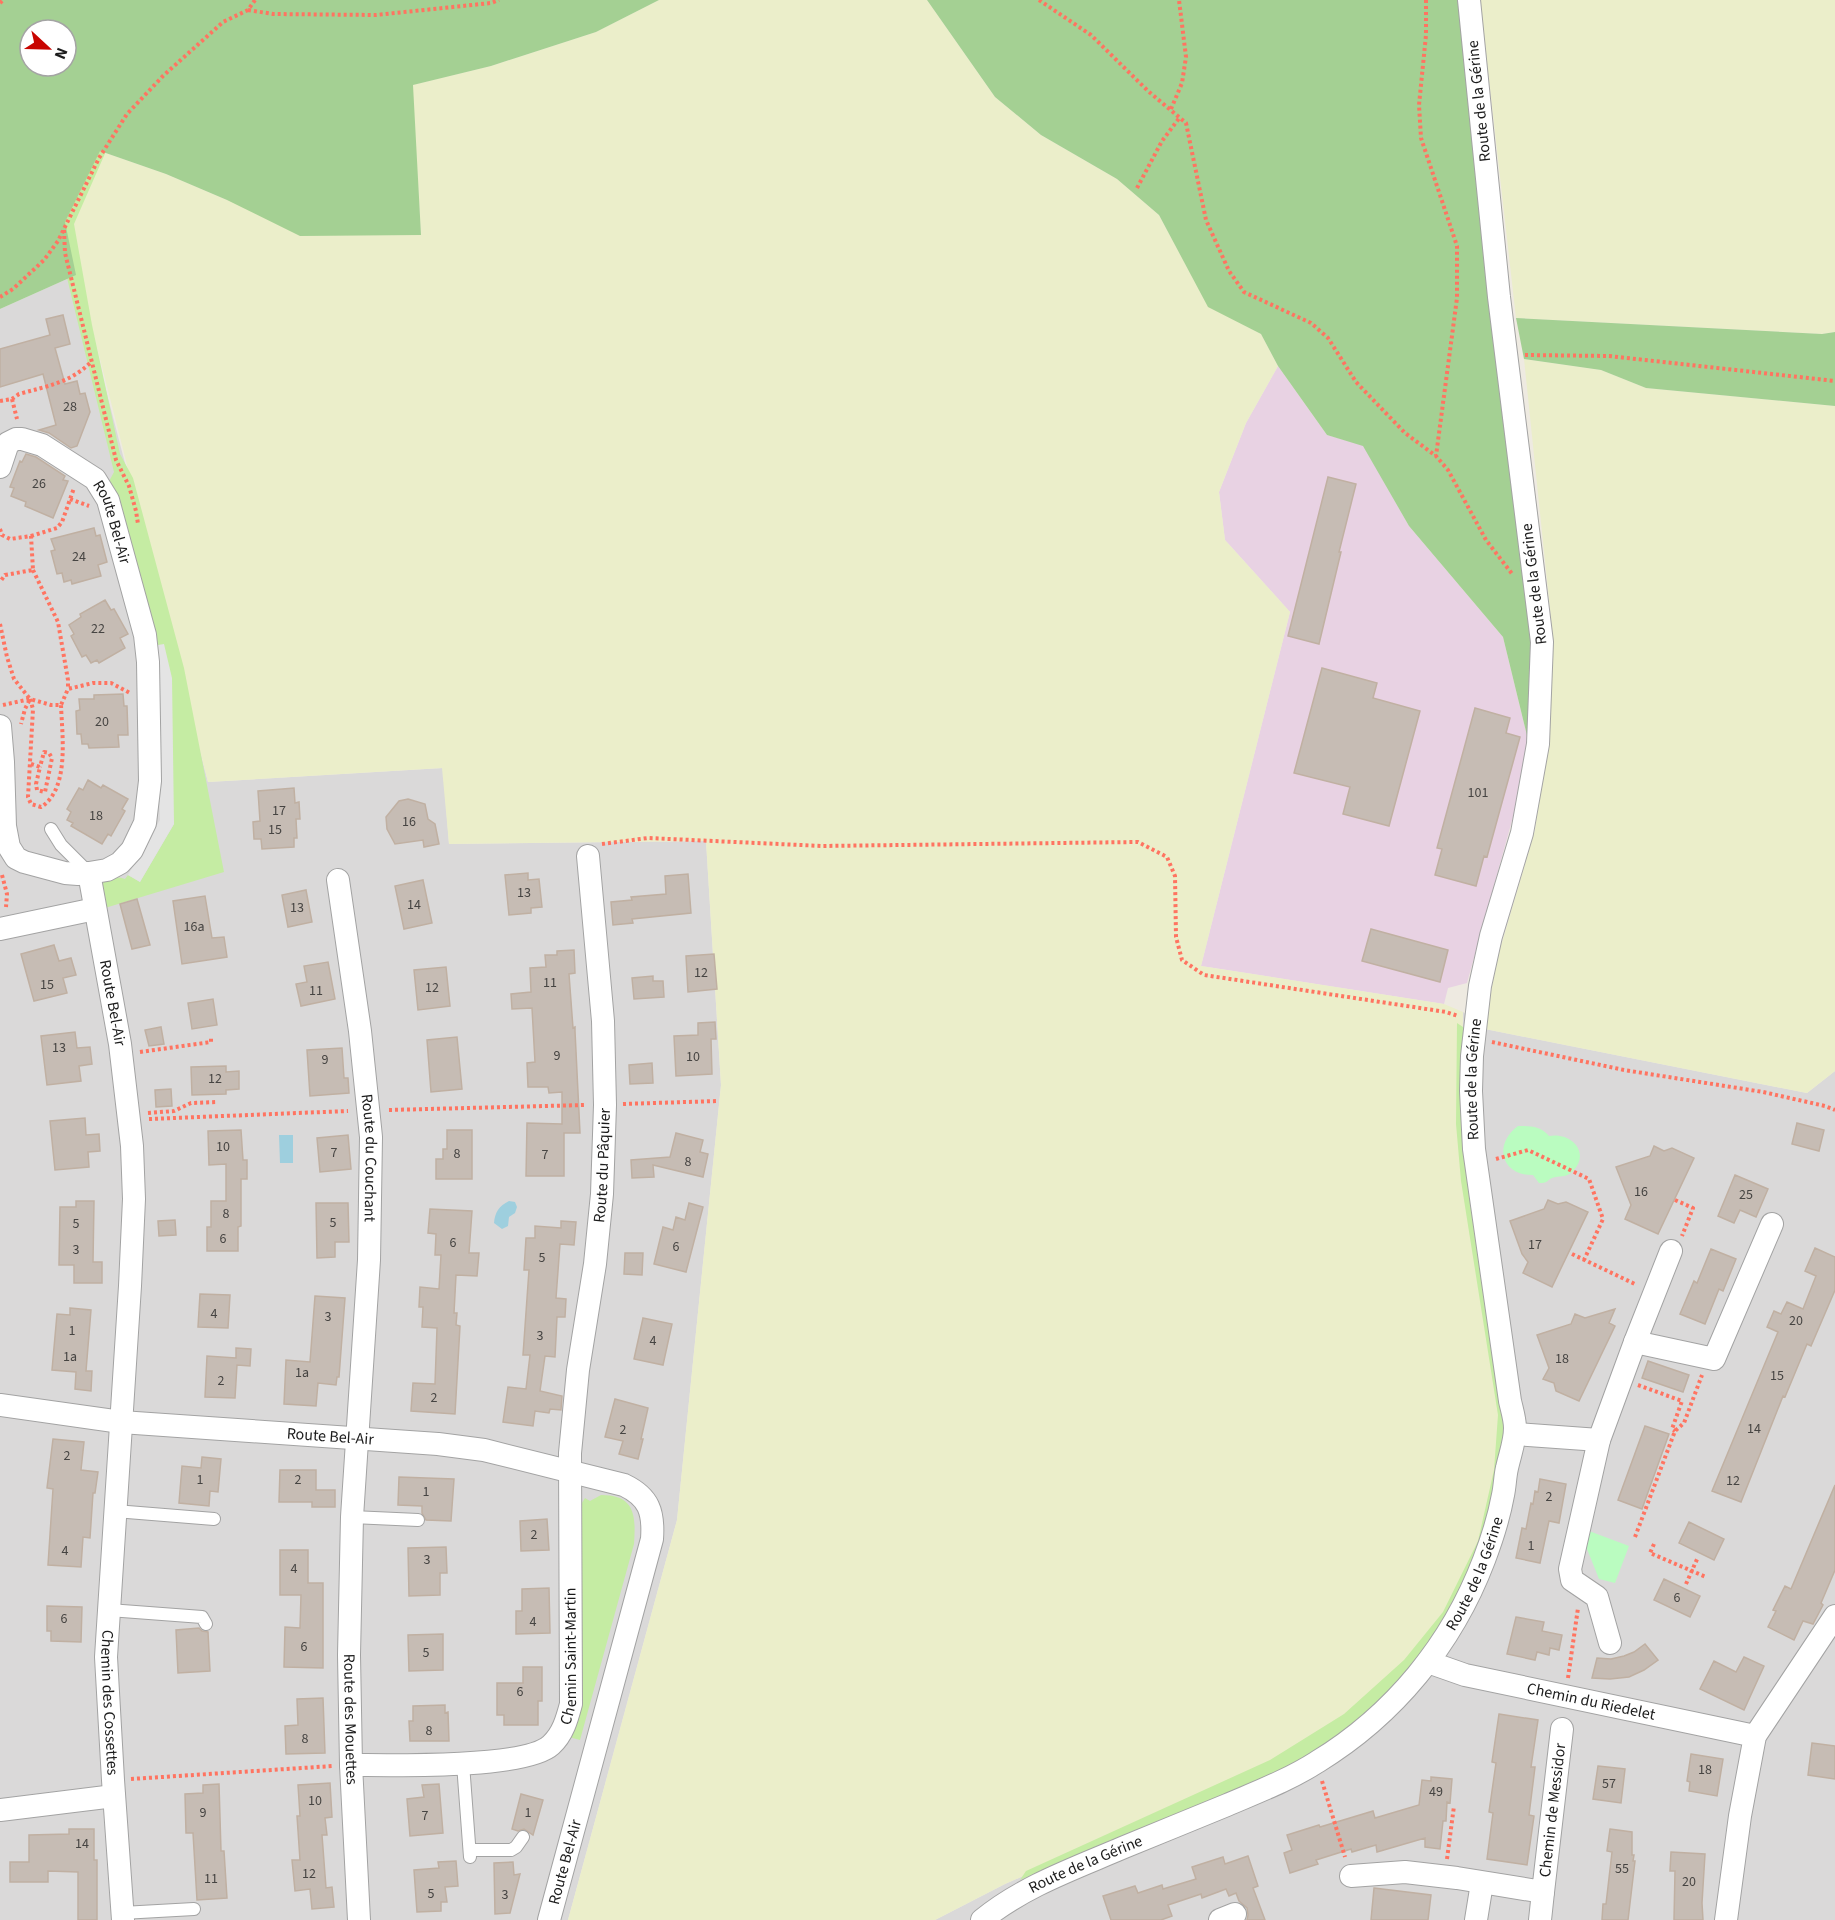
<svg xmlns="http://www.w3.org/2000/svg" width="1835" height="1920" font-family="'Source Sans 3',sans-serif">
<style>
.residential{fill:#dad9d9}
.industrial{fill:#e8d2e3}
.farmland{fill:#ebeeca}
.grass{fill:#c5eca3}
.forest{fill:#a4d093;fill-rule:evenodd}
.park{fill:#bafcc0}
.parking{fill:#e4e4e4}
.water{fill:#9ecfde}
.building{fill:#c6bcb4;stroke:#c0b0a2;stroke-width:1.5}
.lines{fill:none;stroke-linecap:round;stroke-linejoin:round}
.service-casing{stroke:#a3a3a3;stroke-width:14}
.minor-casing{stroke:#a3a3a3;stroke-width:24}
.path{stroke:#ff7461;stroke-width:4;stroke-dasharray:3 3;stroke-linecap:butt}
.service{stroke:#fff;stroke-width:12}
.minor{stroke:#fff;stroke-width:22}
.labels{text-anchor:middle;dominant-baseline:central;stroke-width:5;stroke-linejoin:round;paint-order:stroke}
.number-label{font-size:14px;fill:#464442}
.street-label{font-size:16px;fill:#1c1c1c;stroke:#fff}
</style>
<rect width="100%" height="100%" fill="#eeeae1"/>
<!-- residential -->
<path class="residential" d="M76 275 208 782 443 768 449 844 706 841 721 1085 677 1520 568 1920H0V309Z
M1463 1012 1485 1029 1807 1093 1835 1071V1920H935L1005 1884 1275 1767 1461 1123Z"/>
<!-- industrial -->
<path class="industrial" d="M1278 366 1327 435 1363 445 1409 526 1503 637 1531 752 1467 983 1448 988 1444 1004 1201 966 1290 612 1225 540 1219 492 1246 423Z"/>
<!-- farmland -->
<path class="farmland" d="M659 0H927L995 97 1041 135 1117 179 1159 215 1208 306 1261 334 1278 366 1246 423 1219 492 1225 540 1290 612 1201 966 1444 1004 1463 1012 1461 1123 1505 1432 1480 1541 1445 1613 1406 1665 1347 1721 1275 1767 1005 1884 935 1920H568L677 1520 721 1085 706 841 449 844 442 768 208 782 65 222 100 151 166 174 227 200 421 235 412 85 491 66 596 32Z
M1480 0H1835V332L1822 334 1516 318Z
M1524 359 1601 370 1646 388 1835 406V1071L1807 1093 1485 1029 1496 963 1535 830 1546 749 1553 638Z"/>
<!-- grass -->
<path class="grass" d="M107 149 74 224 92 325 120 454 133 478 184 668 224 872 105 908 101 884C110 878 115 876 125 879L128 875 140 882 174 824 152 646 107 485 114 472 61 253 62 222 99 151Z
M1457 1023 1466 1029 1508 1429 1482 1543 1450 1615 1393 1689 1355 1725 1314 1755 1278 1772 1020 1880 1026 1871 1270 1760 1344 1714 1404 1660 1443 1612 1478 1541 1494 1470 1498 1415 1461 1181 1456 1124Z
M601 1495C635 1495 636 1515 634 1544L580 1740 569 1737 580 1506 585 1498 590 1501Z"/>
<!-- forest -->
<path class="forest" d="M0 0H659L596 32 491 66 413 85 421 235 300 236 227 200 166 174 100 151 65 222 76 275 0 309ZM30 30H66V66H30Z
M927 0H1460L1535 642 1531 752 1503 637 1409 526 1363 446 1327 435 1278 366 1261 334 1208 307 1159 215 1117 179 1041 135 995 97Z
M1516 318 1822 334 1835 332V406L1646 388 1601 370 1524 359Z"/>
<!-- park -->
<path class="park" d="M1518 1126C1530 1126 1541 1126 1549 1136 1571 1132 1590 1152 1574 1170 1566 1179 1559 1175 1552 1178 1546 1181 1548 1183 1539 1183L1533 1175C1501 1176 1493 1144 1518 1126Z
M1589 1531 1629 1546 1615 1583 1599 1579 1585 1544Z"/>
<!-- parking -->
<path class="parking" d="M164 644 172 678 174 824 140 882 128 875 160 820 157 678 152 646Z"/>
<!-- water -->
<path class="water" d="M279 1135H293V1163H280Z
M509 1201 515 1202 517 1207 515 1213 509 1217 508 1226 502 1229 494 1223C495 1212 499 1206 509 1201Z"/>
<!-- building -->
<path class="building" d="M63 315 70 344 55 348 65 384 77 381 80 394 85 393 90 412 77 446 71 448 49 433 39 430 56 425 43 374 0 387V349L50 335 46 319Z
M26 454 36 457 65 476 63 480 68 481 53 518 25 506 26 502 11 496 14 488 10 487 20 461 22 462Z
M1328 477 1356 484 1339 552H1341L1319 644 1288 636Z
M94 528 96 536 100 535 107 562 98 565 101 576 72 584 71 580 64 582 62 573 57 574 51 551 55 550 51 539Z
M105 600 111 610 114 609 128 634 120 638 125 648 99 663 97 660 91 663 86 655 82 657 71 636 74 634 69 625 81 617 80 614Z
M1322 668 1377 683 1373 698 1420 711 1389 826 1343 814 1350 787 1294 773Z
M123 694 124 706H127L128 735H118L119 747 89 748 88 744H82L81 734H77L76 711 80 710 79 699H94V695Z
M1475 708 1510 718 1506 733 1520 737 1487 857 1484 856 1476 886 1435 875 1442 849 1437 848Z
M88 780 101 788 103 785 128 799 122 809 125 811 111 836 108 834 102 844 71 826 73 823 67 820 71 812 67 809 79 788 83 790Z
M294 788 295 803 299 802 300 819H296L297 838H294V847L262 849 261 839H254L253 822 260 821 258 791Z
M408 799 425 804 428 819 435 824 439 844 424 847 423 840 395 844 387 829 386 817 399 801Z
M528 873V880L539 879 542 907 531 908V913L509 915 505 875Z
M688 874 691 913 632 919 633 923 613 925 611 902 632 900 631 897 666 894 665 876Z
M423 880 432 923 404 929 395 886Z
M306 890 312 922 288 927 282 895Z
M205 896 212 938 224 937 227 957 182 964 173 901Z
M137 899 150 945 132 949 120 904Z
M1371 929 1448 950 1440 982 1362 961Z
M54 945 59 961 71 958 76 975 63 978 67 993 34 1001 21 954Z
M574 950 575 973 569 974 573 1028 575 1027V1031L580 1133H564V1176H526L527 1123 562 1124V1092L549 1093 548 1087H528L527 1063 535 1062 532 1008 512 1009 511 994 531 992 530 968 546 967 545 955H557V951Z
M714 954 717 989 688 992 686 956Z
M328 962 335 999 301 1006 296 984 307 982 304 966Z
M446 967 450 1006 418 1010 414 970Z
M653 976V981H663L664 997 634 999 632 978Z
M213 999 217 1025 192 1029 188 1003Z
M715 1022 716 1039H711L712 1074 676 1076 674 1036 698 1035V1023Z
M161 1027 164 1044 149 1046 145 1030Z
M75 1032 77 1048 90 1047 92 1064 79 1066 81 1081 47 1085 41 1036Z
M457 1037 462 1089 431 1092 427 1040Z
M342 1048 344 1078H348L349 1093 310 1096 307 1050Z
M652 1063 653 1083 630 1084 629 1065Z
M226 1066V1072L239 1071V1089L226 1090V1094L192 1095 191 1067Z
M171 1089 172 1106 156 1107 155 1090Z
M85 1118 86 1135 99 1134 100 1151 88 1152 89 1167 55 1170 50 1121Z
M1797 1123 1824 1130 1819 1151 1792 1144Z
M241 1130 243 1160H247V1179H241V1226L238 1227V1251H207V1227H211V1201H226V1164L209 1165 208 1131Z
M447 1130H472V1179H436V1159H443V1149H447Z
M676 1133 703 1140 700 1152 708 1154 703 1177 653 1165 654 1177 632 1178 631 1160 670 1157Z
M348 1135 351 1169 320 1172 317 1138Z
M1654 1146 1664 1151 1672 1148 1694 1158 1658 1234 1625 1219 1631 1205 1616 1167 1650 1156Z
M1735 1175 1768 1189 1756 1217 1740 1210 1734 1223 1718 1216Z
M1548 1200 1558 1204 1566 1202 1588 1212 1552 1287 1523 1273 1528 1262 1522 1254 1510 1221 1544 1209Z
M76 1201H94L93 1262H102V1283H74V1265H59L60 1207H76Z
M316 1203H348L349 1242H335V1257L317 1258Z
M689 1203 703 1207 686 1272 654 1264 663 1227 673 1230 676 1217 685 1220Z
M430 1209 472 1211 469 1253H479L477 1276 456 1275 454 1313H457L456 1325 460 1326 455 1414 411 1411 413 1383 435 1384 437 1328 422 1327 423 1307H419L420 1287 439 1289 441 1255H435L436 1234 428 1233Z
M175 1220 176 1235 159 1236 158 1221Z
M561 1221 576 1222 574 1245 560 1244 556 1298 566 1299 565 1317H557L555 1357 545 1356 540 1391 562 1396 561 1410 550 1409 549 1413 535 1411 533 1426 503 1422 508 1387 526 1389 530 1355H523L529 1270H524L526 1238H535V1226L561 1228Z
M1815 1248 1835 1257V1290L1811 1346 1807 1344 1785 1397 1783 1396 1741 1502 1712 1491 1778 1332 1767 1327 1774 1311 1781 1314 1787 1302 1803 1309 1816 1276 1805 1271Z
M1711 1249 1736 1259 1723 1291 1719 1289 1705 1324 1680 1314 1694 1281 1697 1283Z
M625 1253H643L642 1275 624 1274Z
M200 1294 230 1295 228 1328 198 1327Z
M315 1296 345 1298 339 1377H337L336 1385 318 1383 316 1406 284 1404 286 1360 310 1362Z
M70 1308 91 1310 86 1371H92L91 1391 75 1389 76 1372 52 1370 57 1314 70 1315Z
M1615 1309 1609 1323 1615 1326 1579 1401 1556 1391 1554 1383 1543 1379 1549 1368 1537 1335 1571 1324 1575 1314 1585 1318Z
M643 1318 672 1324 663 1365 634 1359Z
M236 1348 251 1349 250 1366 237 1365 235 1398 205 1397 207 1356 236 1358Z
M1648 1361 1689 1375 1683 1392 1642 1378Z
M615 1399 648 1408 641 1439H643L638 1459 619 1454 623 1441 605 1437Z
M1645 1426 1669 1434 1642 1509 1618 1500Z
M53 1439 84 1442 81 1470 98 1472 95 1493H93L90 1538 83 1537 81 1567 48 1565 53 1489 47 1488Z
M202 1457 221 1459 218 1492 210 1491 209 1506 179 1503 182 1466 201 1468Z
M280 1470H316V1490H335V1507H312V1502H279Z
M399 1477 454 1479 451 1521 426 1520 422 1513V1506L398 1505Z
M1540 1479 1566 1484 1559 1523 1549 1521 1540 1563 1516 1558 1522 1528 1526 1529 1531 1503 1533 1504 1535 1491 1538 1492Z
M1835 1485V1570L1821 1603 1823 1605 1813 1624 1803 1621 1794 1640 1768 1627 1776 1611 1773 1610 1785 1586 1791 1589Z
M547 1519 549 1550 521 1551 520 1521Z
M1689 1522 1724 1539 1714 1560 1679 1543Z
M446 1547 447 1573H440V1595L409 1596 408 1548Z
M280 1550H308V1583H323V1668L284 1667 285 1627 300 1628 301 1595H280Z
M1664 1579 1700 1596 1690 1617 1654 1600Z
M549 1588 550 1633 516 1634V1611H522V1589Z
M47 1606 82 1607 81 1642 51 1641V1631H47Z
M1516 1617 1544 1622 1542 1631 1562 1635 1559 1650 1550 1648 1549 1655 1537 1652 1535 1660 1507 1654Z
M199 1628 202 1631 208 1632 210 1671 178 1673 176 1630Z
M443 1634V1670L409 1671 408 1635Z
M1645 1644 1658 1660 1644 1670 1629 1677 1610 1679 1592 1678 1597 1658 1611 1659 1624 1656 1634 1652Z
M1744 1657 1764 1666 1744 1710 1700 1689 1714 1661 1736 1672Z
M523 1667H542V1701H538V1725H504V1715H497V1683H523Z
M323 1698 325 1753 286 1754 285 1726 298 1725 297 1699Z
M445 1705V1713L448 1712 449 1741H410L409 1721H413V1706Z
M1499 1714 1538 1720 1531 1767H1535L1529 1815 1534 1816 1527 1865 1487 1859 1493 1813 1489 1812 1496 1763 1492 1762Z
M1812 1743 1835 1746V1779L1808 1775Z
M1691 1754 1723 1759 1717 1796 1689 1791 1690 1782 1687 1781Z
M1598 1766 1625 1769 1621 1803 1593 1799Z
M1431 1777 1452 1779 1450 1803 1447 1802 1446 1821H1443L1440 1849 1425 1847V1838L1377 1852 1376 1845 1352 1852 1351 1849 1316 1860 1318 1864 1290 1873 1284 1853 1292 1850 1287 1835 1319 1825 1320 1827 1373 1811 1375 1818 1419 1805 1422 1780 1431 1781Z
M330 1783 332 1817 325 1818 327 1835H322L326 1888 332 1887 334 1907 312 1909 310 1889 295 1891 292 1860H300L297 1816H300L298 1785Z
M219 1784 221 1851H224L227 1898 197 1900 193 1833H186L185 1794 203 1793V1785Z
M439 1784 443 1833 410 1836 407 1799 424 1797 422 1785Z
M521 1794 543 1800 533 1835 524 1829 518 1831 512 1829Z
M69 1829H94V1860H97V1920H78V1872L48 1871V1882H10V1862H29V1835L69 1834Z
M1610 1829 1632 1832V1855H1634L1633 1861H1635L1628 1920H1602L1603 1904H1606L1612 1852 1607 1851Z
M1671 1852 1705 1854 1702 1903 1703 1920H1674L1675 1871H1670Z
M1248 1856 1258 1886 1253 1888 1265 1920H1247L1248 1915 1247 1908 1239 1901 1236 1893 1229 1896 1226 1889 1202 1898 1201 1894 1168 1905 1172 1916 1161 1920H1111L1103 1896 1135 1886 1138 1893 1162 1885 1163 1889 1196 1879 1192 1867 1223 1857 1225 1864Z
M456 1861 458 1886 445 1887 447 1902H441V1911L417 1912 414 1870 439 1868 438 1862Z
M513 1862 514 1875 520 1874 510 1913 495 1914 494 1863Z
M1374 1888 1431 1895 1428 1920H1371Z"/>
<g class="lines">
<!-- service casing -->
<g class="service-casing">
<path id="service" d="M51 829 61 845 89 873
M115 1511 214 1519
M352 1517 418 1520
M109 1610 202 1617 206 1624
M463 1764 470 1857
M470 1850H511L516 1847 523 1837
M122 1913 194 1909"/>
</g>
<!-- minor casing -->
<g class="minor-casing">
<g id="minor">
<path id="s1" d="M0 467 8 443 16 439H22L42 445 95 479 108 500 145 635 148 662 150 781 145 823 132 850 120 863 107 870 89 873 78 874 65 873 24 862 16 858 9 847 5 826 3 762 0 726"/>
<path id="s2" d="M89 873 120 1044 132 1146 134 1199 130 1286 106 1657 113 1780 123 1920"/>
<path id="s3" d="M338 880 360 1031 371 1137 369 1260 352 1517 349 1655 351 1765 359 1920"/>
<path d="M0 929 95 909"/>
<path d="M1635 1342 1714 1359 1772 1224"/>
<path id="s4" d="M0 1405 121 1422 438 1444 484 1450 624 1485C649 1497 654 1512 652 1539L549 1920"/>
<path d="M1515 1434 1599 1440"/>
<path d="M1610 1643 1597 1597 1572 1580 1570 1569 1599 1440 1635 1342 1671 1251"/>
<path id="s5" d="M1428 1662 1465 1675 1755 1736"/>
<path id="s6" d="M351 1765C390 1765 525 1769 551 1745 563 1734 567 1719 571 1704L570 1453 578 1370 595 1264 602 1194 605 1105 603 1021 588 856"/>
<path d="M0 1810 114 1796"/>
<path id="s7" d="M1351 1876 1405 1872 1457 1878 1543 1892 1562 1729"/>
<path id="s8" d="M982 1920C1024 1886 1073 1869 1122 1848 1157 1834 1192 1819 1227 1805 1257 1792 1289 1780 1317 1762 1394 1715 1452 1644 1484 1560 1492 1539 1499 1517 1503 1495 1505 1486 1505 1476 1507 1468 1510 1454 1515 1442 1515 1428 1515 1419 1512 1410 1510 1401L1474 1149 1471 1091 1472 1056 1480 986 1491 936 1522 833 1538 744 1542 642 1499 297 1469 0"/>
<path d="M1220 1920 1235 1914"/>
<path d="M1476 1920 1482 1883"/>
<path d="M1540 1920 1543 1892"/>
<path d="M1726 1920 1740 1816 1755 1736 1835 1616"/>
</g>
</g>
<!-- path -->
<path class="path" d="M1039 0 1091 35 1148 91 1186 123 1206 220 1229 271 1244 292 1311 323 1328 338 1356 382 1405 433 1436 456 1448 470 1486 540 1513 575
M1426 0V35L1419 105 1421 138 1457 246V298L1436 456
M0 3 3 0
M248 10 273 14 376 15 491 3 499 0
M1171 109 1182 83 1186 57 1179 0
M1137 188 1162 141 1180 117
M64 230 65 253 116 460 129 486 136 511 138 524
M0 297 13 289 44 260 58 241 99 158 127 114 163 76 223 22 248 10 255 0
M1525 355 1609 356 1835 381
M12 399 17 419
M0 401 12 399 19 394C47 386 70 383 91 362
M70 499 89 506
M0 529 2 535 10 539 31 536 33 570 5 575 0 582
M31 536 57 528 62 522 74 488
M33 570 58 622 68 680V689
M0 624 7 657 14 679 30 699 25 709 21 724
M30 699 33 709 28 797 31 804 41 807C70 789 62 735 61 705
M3 705 30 699 51 705H61L68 689 93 683H111L130 693
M31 764 40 767 36 784 37 790 45 792 52 758 49 753 44 752 40 767
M602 844 648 838 822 846 1138 842 1167 857 1175 876 1176 937 1182 960 1204 975 1446 1012 1458 1016
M2 875 7 894 6 907
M1492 1042 1624 1070 1763 1092 1825 1106 1835 1110
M140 1052 211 1042V1036
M623 1104 718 1101
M389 1110 585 1105
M148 1113 174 1111 191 1103 218 1102
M149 1119 348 1111
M1496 1159 1528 1150 1589 1179 1603 1219 1584 1260
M1675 1200 1693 1208 1682 1236
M1572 1254 1637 1285
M1638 1385 1682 1401 1672 1429 1675 1431
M1635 1537 1675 1431 1684 1423 1702 1375
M1654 1544 1650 1553 1706 1577
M1686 1584 1698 1557
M1568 1678 1578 1608
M131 1779 333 1766
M1322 1781 1345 1857
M1447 1859 1454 1806"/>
<!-- service -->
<use href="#service" class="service"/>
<!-- minor -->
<use href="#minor" class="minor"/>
</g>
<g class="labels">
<!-- number labels -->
<g class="number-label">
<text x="70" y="407">28</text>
<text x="39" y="484">26</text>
<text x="79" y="557">24</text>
<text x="98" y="629">22</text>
<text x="102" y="722">20</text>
<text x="1478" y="793">101</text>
<text x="279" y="811">17</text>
<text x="96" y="816">18</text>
<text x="409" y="822">16</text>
<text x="275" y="830">15</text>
<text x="524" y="893">13</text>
<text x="414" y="905">14</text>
<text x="297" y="908">13</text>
<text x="194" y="927">16a</text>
<text x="701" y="973">12</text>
<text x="550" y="983">11</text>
<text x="47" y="985">15</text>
<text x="432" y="988">12</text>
<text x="316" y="991">11</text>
<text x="59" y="1048">13</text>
<text x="557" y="1056">9</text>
<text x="693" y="1057">10</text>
<text x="325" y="1060">9</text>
<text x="215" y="1079">12</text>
<text x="223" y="1147">10</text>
<text x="334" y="1153">7</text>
<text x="457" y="1154">8</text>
<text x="545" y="1155">7</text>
<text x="688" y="1162">8</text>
<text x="1641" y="1192">16</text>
<text x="1746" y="1195">25</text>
<text x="226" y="1214">8</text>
<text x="333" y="1223">5</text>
<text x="76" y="1224">5</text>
<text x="223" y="1239">6</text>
<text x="453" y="1243">6</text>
<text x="1535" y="1245">17</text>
<text x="676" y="1247">6</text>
<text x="76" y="1250">3</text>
<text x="542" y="1258">5</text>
<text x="214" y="1314">4</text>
<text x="328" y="1317">3</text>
<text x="1796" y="1321">20</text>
<text x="72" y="1331">1</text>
<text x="540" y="1336">3</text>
<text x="653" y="1341">4</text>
<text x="70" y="1357">1a</text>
<text x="1562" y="1359">18</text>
<text x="302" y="1373">1a</text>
<text x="1777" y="1376">15</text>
<text x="221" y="1381">2</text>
<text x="434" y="1398">2</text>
<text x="1754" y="1429">14</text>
<text x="623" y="1430">2</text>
<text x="67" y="1456">2</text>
<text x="200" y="1480">1</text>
<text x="298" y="1480">2</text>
<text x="1733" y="1481">12</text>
<text x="426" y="1492">1</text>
<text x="1549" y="1497">2</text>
<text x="534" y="1535">2</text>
<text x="1531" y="1546">1</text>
<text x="65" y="1551">4</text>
<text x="427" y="1560">3</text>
<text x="294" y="1569">4</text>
<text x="1677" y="1598">6</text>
<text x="64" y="1619">6</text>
<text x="533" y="1622">4</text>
<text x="304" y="1647">6</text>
<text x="426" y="1653">5</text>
<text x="520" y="1692">6</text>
<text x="429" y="1731">8</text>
<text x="305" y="1739">8</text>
<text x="1705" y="1770">18</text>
<text x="1609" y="1784">57</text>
<text x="1436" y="1792">49</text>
<text x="315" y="1801">10</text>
<text x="203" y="1813">9</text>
<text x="528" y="1813">1</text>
<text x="425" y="1816">7</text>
<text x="82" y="1844">14</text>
<text x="1622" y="1869">55</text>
<text x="309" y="1874">12</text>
<text x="211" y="1879">11</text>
<text x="1689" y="1882">20</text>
<text x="431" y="1894">5</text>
<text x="505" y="1895">3</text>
</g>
<!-- street labels -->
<g class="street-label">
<text transform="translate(1479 101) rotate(-96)">Route de la Gérine</text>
<text stroke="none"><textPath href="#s1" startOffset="171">Route Bel-Air</textPath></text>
<text transform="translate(1534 584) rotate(-97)">Route de la Gérine</text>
<text stroke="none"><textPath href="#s2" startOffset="132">Route Bel-Air</textPath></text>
<text stroke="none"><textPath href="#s8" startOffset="1126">Route de la Gérine</textPath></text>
<text stroke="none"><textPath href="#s3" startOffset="280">Route du Couchant</textPath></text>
<text stroke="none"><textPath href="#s6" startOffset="790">Route du Pâquier</textPath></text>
<text stroke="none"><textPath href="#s4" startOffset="332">Route Bel-Air</textPath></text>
<text stroke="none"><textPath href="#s8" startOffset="622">Route de la Gérine</textPath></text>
<text stroke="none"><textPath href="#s6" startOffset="297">Chemin Saint-Martin</textPath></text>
<text stroke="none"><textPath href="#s5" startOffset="168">Chemin du Riedelet</textPath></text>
<text stroke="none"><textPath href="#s2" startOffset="834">Chemin des Cossettes</textPath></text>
<text stroke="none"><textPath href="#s3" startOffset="842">Route des Mouettes</textPath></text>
<text stroke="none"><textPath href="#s7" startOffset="276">Chemin de Messidor</textPath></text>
<text transform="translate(565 1862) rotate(-75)">Route Bel-Air</text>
<text stroke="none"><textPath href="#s8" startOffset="118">Route de la Gérine</textPath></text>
</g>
</g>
<!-- north arrow -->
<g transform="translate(48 48) rotate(112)"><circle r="28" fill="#ffffff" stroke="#a4a4a4" stroke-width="1.5"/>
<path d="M0-4.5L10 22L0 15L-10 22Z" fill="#c80400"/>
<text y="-9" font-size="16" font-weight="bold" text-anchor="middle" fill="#1c1c1c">N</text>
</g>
</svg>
